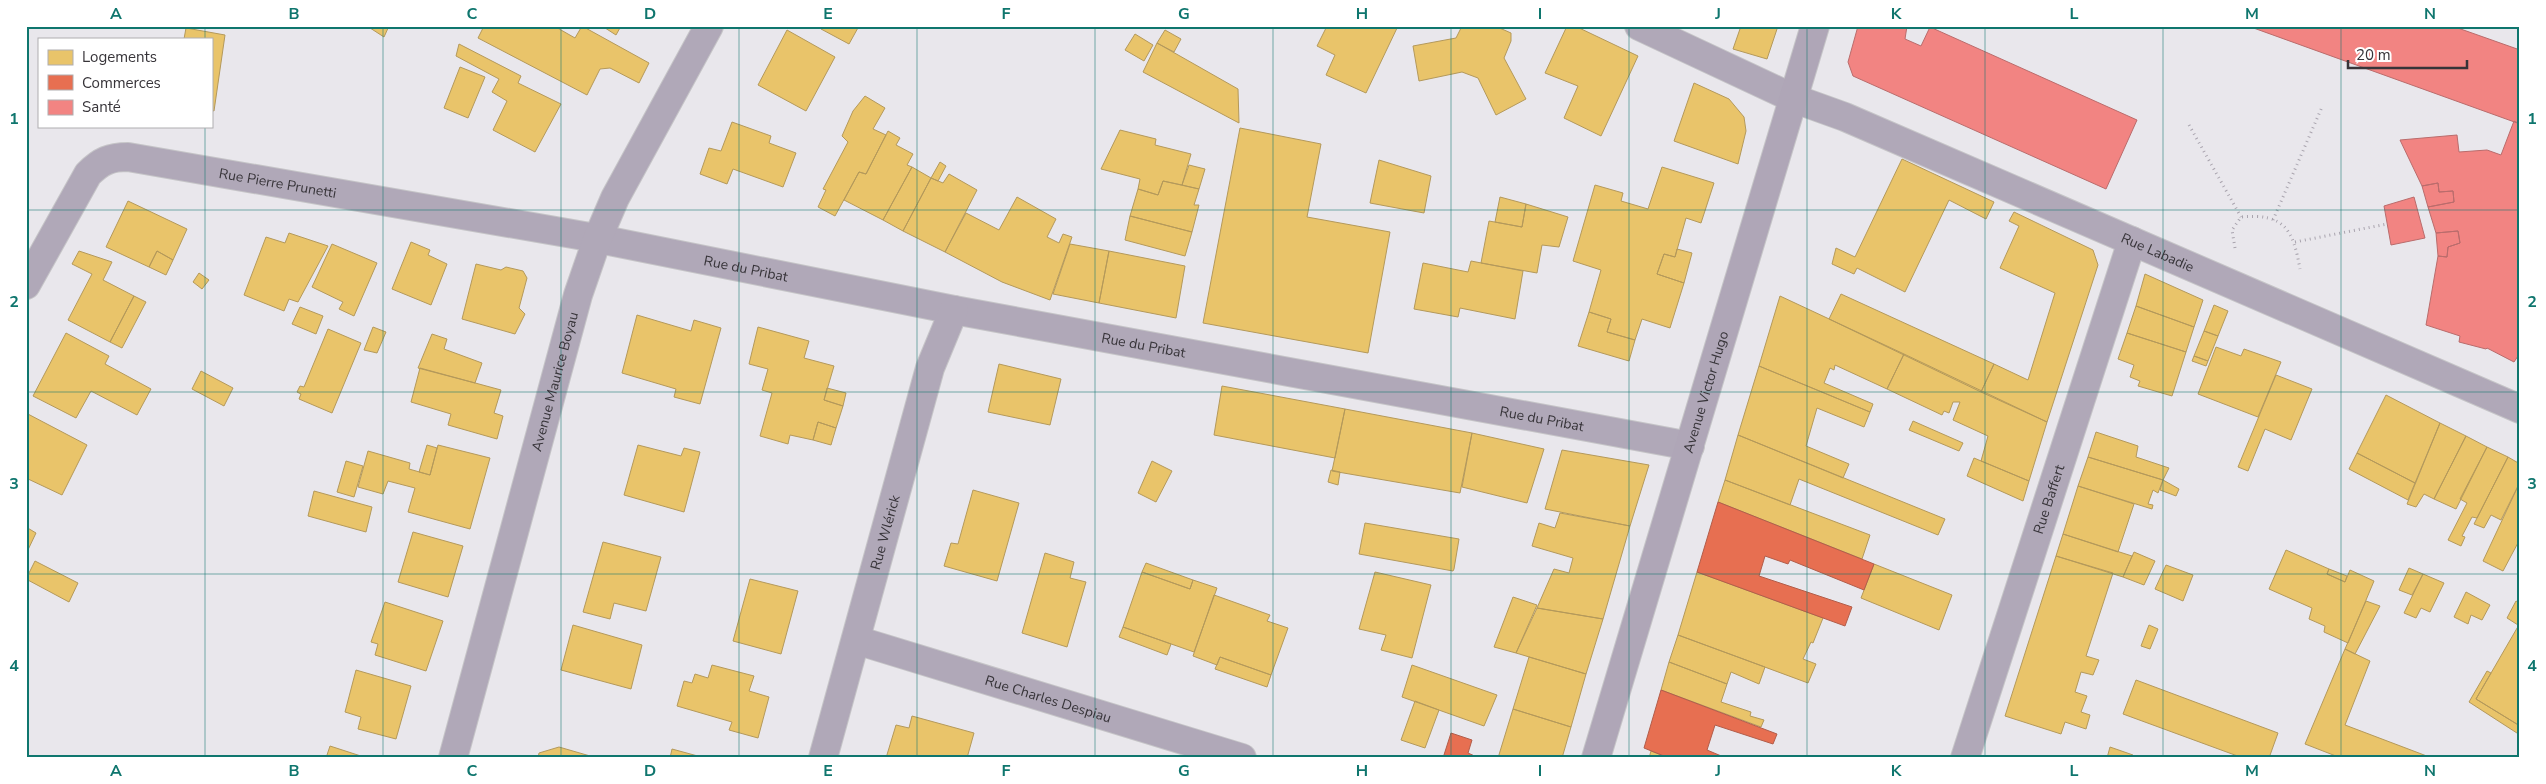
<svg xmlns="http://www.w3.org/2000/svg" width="2546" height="784" font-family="'Nunito Sans',sans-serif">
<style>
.homes{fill:#e9c46a;stroke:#b4995b}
.shops{fill:#e76f51;stroke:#b25d4a}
.health{fill:#f28482;stroke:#ba6c6c}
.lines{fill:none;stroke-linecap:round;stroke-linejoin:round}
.street-casing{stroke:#c5c4c7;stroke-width:30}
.secondary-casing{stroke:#c5c4c7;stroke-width:30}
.path{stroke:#a9a4ae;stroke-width:3;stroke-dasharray:1 4;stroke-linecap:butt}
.street{stroke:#b0a8b8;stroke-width:28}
.secondary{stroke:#afa6b7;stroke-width:28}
.grid{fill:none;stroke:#0f766e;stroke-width:1;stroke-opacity:0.55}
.labels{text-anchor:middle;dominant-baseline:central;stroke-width:5;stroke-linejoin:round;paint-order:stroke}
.street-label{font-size:14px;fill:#373439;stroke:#fff}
.neatline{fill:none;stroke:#0f766e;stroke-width:2}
.grid-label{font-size:16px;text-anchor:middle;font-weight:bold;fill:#0f766e}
</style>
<rect width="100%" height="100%" fill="#e9e7ec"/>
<!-- homes -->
<path class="homes" d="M367 26H389L384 37Z
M484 26H554L575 38 582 26 649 63 639 83 610 68 600 69 587 95 478 38Z
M602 26H621L616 35Z
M822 26H859L849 44 821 29Z
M1327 26H1398L1366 93 1326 75 1335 55 1317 46Z
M1462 26H1495L1511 33V41L1504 58 1526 99 1496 115 1478 78 1462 72 1419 81 1413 46 1456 38Z
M1567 26H1575L1638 56 1601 136 1564 118 1578 86 1545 73Z
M1741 26H1778L1767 59 1733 49Z
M186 28 225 35 214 111 211 110V39H184Z
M787 30 835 57 806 111 758 85Z
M1165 30 1181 39 1174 52 1157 43Z
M1135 34 1153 45 1144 61 1125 50Z
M1157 43 1238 89 1239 123 1143 72Z
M459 44 521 76 518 83 561 104 535 152 493 130 507 101 492 92 499 79 456 56Z
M460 67 485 77 468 118 444 108Z
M1694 83 1729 99 1744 117 1746 131 1738 164 1674 141Z
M865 96 885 108 873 129 886 135 866 174 859 172 835 216 818 207 826 190 823 189 848 142 842 136 853 111Z
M732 122 771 136 769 143 796 153 783 187 733 169 727 184 700 174 709 148 721 151Z
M1240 128 1321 144 1307 217 1390 232 1368 353 1203 323Z
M1120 130 1156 139 1155 145 1191 154 1182 185 1163 181 1158 195 1138 189 1140 179 1101 169Z
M888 131 900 138 896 145 913 154 907 165 912 167 883 220 844 200 859 172 866 174Z
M1902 159 1994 202 1986 219 1949 200 1905 292 1857 268 1854 274 1832 264 1836 248 1855 257Z
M1379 160 1431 176 1424 213 1370 203Z
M940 162 946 166 938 181 931 178Z
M1189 165 1205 169 1199 189 1182 185Z
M912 167 931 178 903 231 883 220Z
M1662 167 1714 183 1701 223 1686 218 1675 257 1664 254 1657 274 1684 283 1670 328 1642 319 1635 340 1607 332 1611 319 1589 312 1601 270 1573 261 1595 185 1623 193 1621 201 1648 209Z
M949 174 977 190 945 252 903 231 931 178 943 183Z
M1163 181 1199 189 1194 205H1199L1192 232 1130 216 1138 189 1158 195Z
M1017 197 1056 219 1047 237 1059 243 1063 234 1072 237 1050 300 1002 282 945 252 966 213 999 230Z
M1500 197 1526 204 1522 227 1495 222Z
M128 201 187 229 173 260 157 251 149 267 106 247Z
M1526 204 1568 217 1559 247 1542 245 1537 273 1481 263 1489 221 1522 227Z
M2014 212 2093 250 2098 265 2047 422 1981 392 1994 364 2028 380 2055 293 2000 268 2019 226 2009 221Z
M1130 216 1192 232 1185 256 1125 240Z
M289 233 328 246 298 302 289 299 284 311 244 295 266 237 285 243Z
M411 242 430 250 428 255 447 264 431 305 392 289Z
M332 244 377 263 354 316 339 309 343 302 312 287Z
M1070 244 1109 251 1099 303 1053 294Z
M1677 249 1692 253 1684 283 1657 274 1664 254 1675 257Z
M79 251 112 262 103 280 134 296 110 342 68 320 92 274 72 264Z
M157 251 173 260 166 275 149 267Z
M1109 251 1185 266 1176 318 1099 303Z
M1471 261 1523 271 1515 319 1460 308 1458 317 1414 309 1423 263 1468 272Z
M476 264 501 270 506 267 523 271 527 278 519 308 525 314 515 334 462 319Z
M199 273 209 280 202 289 193 282Z
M2145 274 2203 300 2194 327 2136 306Z
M1841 294 1994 364 1981 392 1829 319Z
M134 296 146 302 122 348 110 342Z
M1780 296 1904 354 1887 389 1835 365 1834 370 1830 368 1824 383 1873 404 1870 412 1759 366Z
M2214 305 2228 311 2218 336 2204 331Z
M2136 306 2194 327 2186 352 2127 333Z
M300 307 323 316 316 334 292 324Z
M1589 312 1611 319 1607 332 1635 340 1629 361 1578 346Z
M637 315 691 331 694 320 721 328 700 404 674 397 676 389 622 373Z
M373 327 386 332 377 353 364 350Z
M758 327 809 341 804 358 834 366 824 400 843 406 836 428 818 422 813 440 790 435 788 444 760 436 772 393 762 390 768 369 749 364Z
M328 329 361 343 332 413 299 399 301 394 297 392 300 386 304 387Z
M2204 331 2218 336 2208 361 2194 356Z
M66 333 109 356 105 364 151 389 137 415 91 391 76 418 33 396Z
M2127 333 2186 352 2172 396 2138 386 2140 381 2130 377 2134 365 2118 359Z
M432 334 447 339 444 349 482 363 475 383 418 368Z
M2216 347 2241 356 2244 349 2281 362 2258 417 2198 394Z
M1904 354 2047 422 2029 481 1981 461 1988 436 1953 420 1960 402H1953L1949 413 1944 411 1942 415 1887 389Z
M2194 356 2208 361 2206 366 2192 361Z
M999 364 1061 379 1050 425 988 412Z
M1759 366 1870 412 1864 427 1817 408 1806 446 1849 464 1843 478 1738 435Z
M420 368 501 390 494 413 503 416 497 439 448 425 451 414 411 402Z
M201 371 233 388 224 406 192 389Z
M2276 375 2312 389 2291 440 2265 429 2248 471 2238 467Z
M1222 386 1345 409 1335 458 1214 435Z
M827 388 846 393 843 406 824 400Z
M2386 395 2440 423 2415 483 2357 453Z
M1345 409 1472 433 1460 493 1332 471Z
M26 413 87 445 62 495 26 478Z
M1913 421 1963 443 1959 451 1909 430Z
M818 422 836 428 831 445 813 440Z
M2440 423 2466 436 2434 499 2424 494 2416 507 2407 504Z
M2096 432 2138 446 2136 457 2169 468 2163 480 2088 457Z
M1472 433 1544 449 1527 503 1462 487Z
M1738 435 1945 519 1938 535 1799 479 1790 505 1725 480Z
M2466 436 2487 447 2456 509 2434 499Z
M427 445 437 448 430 475 419 472Z
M438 445 490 458 470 529 408 512 415 488 388 481 383 494 358 487 368 451 410 463 409 469 430 475Z
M638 445 681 456 684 448 700 452 684 512 624 495Z
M2487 447 2508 457 2477 518 2472 517 2462 536 2465 537 2461 546 2448 540 2467 503 2460 499Z
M1562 450 1649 465 1630 526 1545 509Z
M2357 453 2415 483 2408 500 2349 469Z
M2088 457 2163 480 2158 493 2153 490 2148 504 2153 505 2152 509 2078 486Z
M2508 457 2520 464V482L2501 520 2491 515 2484 528 2474 524Z
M1974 458 2029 481 2023 501 1967 476Z
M346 461 363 466 354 497 337 492Z
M1152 461 1172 471 1156 502 1138 493Z
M1331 470 1340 472 1338 485 1328 482Z
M1725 480 1870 535 1862 559 1718 502Z
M2163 480 2179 489 2176 496 2160 490Z
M2520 482V539L2503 571 2483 561Z
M2078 486 2134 504 2118 552 2063 534Z
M973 490 1019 503 997 581 944 566 951 543 958 544Z
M314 491 372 507 366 532 308 516Z
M1560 513 1630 526 1603 619 1537 608 1554 569 1569 573 1573 558 1532 546 1539 523 1555 528Z
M1365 523 1459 539 1454 569 1453 571 1359 554Z
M26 527 36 533 26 554Z
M413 532 463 546 448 597 398 582Z
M2063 534 2132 556 2123 577 2056 556Z
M603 542 661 557 646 611 614 603 610 619 583 612Z
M2286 550 2329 569 2327 574 2345 582 2350 570 2374 581 2348 643 2324 632 2325 626 2309 619 2312 608 2269 589Z
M2134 552 2155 561 2144 585 2123 577Z
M1045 553 1074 562 1070 578 1086 582 1067 647 1022 633Z
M2056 556 2113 573 2086 656 2099 660 2093 675 2081 672 2075 692 2087 696 2081 712 2090 715 2086 729 2065 722 2061 734 2005 716Z
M35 561 78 583 69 602 26 579Z
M1146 563 1193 580 1190 589 1142 572Z
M1874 564 1952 595 1939 630 1861 598Z
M2166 565 2193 575 2183 601 2155 589Z
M2409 568 2423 574 2412 595 2399 590Z
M2329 569 2347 576 2345 582 2327 574Z
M1142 572 1190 589 1193 580 1217 588 1194 652 1123 627Z
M1375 572 1431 585 1412 658 1381 650 1386 635 1359 629Z
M1697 572 1823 618 1813 643 1811 642 1803 659 1816 664 1808 683 1678 635Z
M2423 574 2444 583 2430 612 2421 608 2416 618 2404 613Z
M750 579 798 591 781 654 733 641Z
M2466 592 2490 605 2482 620 2471 615 2468 624 2454 617Z
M1214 595 1270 615 1267 621 1288 628 1271 675 1220 657 1217 665 1193 656Z
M1513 597 1537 605 1516 653 1494 647Z
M2366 601 2380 606 2355 654 2345 649Z
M2516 601 2520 603 2518 625 2507 618Z
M385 602 443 621 426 671 375 655 378 644 371 642Z
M1537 608 1603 619 1586 674 1516 653Z
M2520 623V726L2476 699Z
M573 625 642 645 631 689 561 670Z
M2149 625 2158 629 2150 649 2141 646Z
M1123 627 1171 644 1167 655 1119 637Z
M1678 635 1765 667 1759 684 1731 672 1727 684 1669 662Z
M2345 649 2370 661 2345 725 2432 758H2341L2305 744Z
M1220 657 1271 675 1267 687 1215 669Z
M1529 657 1586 674 1571 727 1513 709Z
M1669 662 1727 684 1721 702 1751 712 1750 716 1764 720 1761 727 1661 690Z
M712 665 754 676 749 691 769 697 758 738 729 730 732 722 677 706 684 681 692 683 695 674 708 678Z
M1412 665 1497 695 1484 726 1402 697Z
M356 670 411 686 396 739 358 729 361 717 345 712Z
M2487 671 2491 673 2476 699 2520 726V735L2469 702Z
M2136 680 2278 733 2269 758H2243L2123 714Z
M1415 701 1439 710 1425 748 1401 740Z
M1513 709 1571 727 1562 758H1498Z
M912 716 974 733 967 758H886L896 725 909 728Z
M330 746 367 758H326Z
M559 747 597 758H538L539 753Z
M2110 747 2133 755 2132 758H2107Z
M672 749 705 758H670Z
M1651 751 1669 758H1649Z"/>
<!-- shops -->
<path class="shops" d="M1718 502 1874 564 1864 590 1790 560 1788 564 1765 556 1759 576 1852 607 1845 626 1697 572Z
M1661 690 1777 734 1773 744 1715 725 1707 750 1726 758H1669L1644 748Z
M1451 733 1472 740 1468 753 1479 758H1443Z"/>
<!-- health -->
<path class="health" d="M1858 26H1907L1905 39 1921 46 1930 27 2137 120 2106 189 1853 76 1848 62Z
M2248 26 2455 27 2520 50V124Z
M2514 121 2520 124V353L2514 362 2487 348 2486 349 2459 342 2460 336 2426 325 2438 256 2447 257 2448 247 2460 243 2458 231 2436 233 2428 207 2454 202 2453 191 2439 192 2438 183 2422 186 2400 140 2457 135 2459 152 2487 150 2501 155Z
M2438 183 2439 192 2453 191 2454 202 2428 207 2422 186Z
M2414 197 2425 238 2391 245 2384 206Z
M2458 231 2460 243 2448 247 2447 257 2438 256 2436 233Z"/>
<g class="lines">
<!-- street casing -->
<g class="street-casing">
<g id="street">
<path id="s1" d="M1639 26 1795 99 1845 117 2520 409"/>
<path id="s2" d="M26 285 88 174C101 161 110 157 128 157L584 236 954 310 1690 446"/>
<path id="s3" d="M856 640 1242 758"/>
<path id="s4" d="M453 758 578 295 597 240 615 198 709 26"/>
<path id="s5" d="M823 758 930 368 954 310"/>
<path id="s6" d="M1965 758 2132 241"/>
</g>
</g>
<!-- secondary casing -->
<g class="secondary-casing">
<g id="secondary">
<path id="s7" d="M1596 758 1815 26"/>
</g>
</g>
<!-- path -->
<path class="path" d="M2189 125 2241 217
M2273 220 2322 107
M2295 242 2387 224
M2235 248 2232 230 2241 217C2285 213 2293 230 2300 269"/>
<!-- street -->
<use href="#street" class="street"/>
<!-- secondary -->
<use href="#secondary" class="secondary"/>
</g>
<!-- grid -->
<path class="grid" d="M205 26V39M383 26V758M561 26V758M739 26V758M917 26V758M1095 26V758M1273 26V758M1451 26V758M1629 26V758M1807 26V758M1985 26V758M2163 26V758M2341 26V758M205 126V758M26 210H2520M26 392H2520M26 574H2520"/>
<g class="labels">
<!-- street labels -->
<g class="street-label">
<text stroke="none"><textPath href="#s2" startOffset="324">Rue Pierre Prunetti</textPath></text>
<text stroke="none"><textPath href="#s1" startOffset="566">Rue Labadie</textPath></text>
<text stroke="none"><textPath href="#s2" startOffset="800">Rue du Pribat</textPath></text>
<text stroke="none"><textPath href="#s2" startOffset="1205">Rue du Pribat</textPath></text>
<text stroke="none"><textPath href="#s4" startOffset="390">Avenue Maurice Boyau</textPath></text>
<text stroke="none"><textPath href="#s7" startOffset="382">Avenue Victor Hugo</textPath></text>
<text stroke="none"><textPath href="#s2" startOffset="1610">Rue du Pribat</textPath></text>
<text stroke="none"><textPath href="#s6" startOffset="272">Rue Baffert</textPath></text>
<text stroke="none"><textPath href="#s5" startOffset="234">Rue Wlérick</textPath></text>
<text stroke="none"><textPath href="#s3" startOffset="201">Rue Charles Despiau</textPath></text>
</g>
</g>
<!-- border -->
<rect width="2546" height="784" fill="none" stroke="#ffffff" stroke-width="55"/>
<!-- legend -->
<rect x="38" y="38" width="175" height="90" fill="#ffffff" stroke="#afaeb0"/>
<rect x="48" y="50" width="25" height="15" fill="#e9c46a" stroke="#afaeb0"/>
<text x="82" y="62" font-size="15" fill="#373439">Logements</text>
<rect x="48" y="75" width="25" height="15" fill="#e76f51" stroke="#afaeb0"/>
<text x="82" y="88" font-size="15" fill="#373439">Commerces</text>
<rect x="48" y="100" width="25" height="15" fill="#f28482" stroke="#afaeb0"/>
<text x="82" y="112" font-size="15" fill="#373439">Santé</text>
<!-- scale -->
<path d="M2348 60v8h119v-8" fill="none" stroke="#373439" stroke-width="2.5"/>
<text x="2356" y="60" font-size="15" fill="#373439" stroke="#ffffff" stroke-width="4" paint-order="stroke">20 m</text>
<rect x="28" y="28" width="2490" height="728" class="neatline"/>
<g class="grid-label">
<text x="116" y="19">A</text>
<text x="294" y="19">B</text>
<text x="472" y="19">C</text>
<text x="650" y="19">D</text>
<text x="828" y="19">E</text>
<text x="1006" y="19">F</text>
<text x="1184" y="19">G</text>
<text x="1362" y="19">H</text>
<text x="1540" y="19">I</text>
<text x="1718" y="19">J</text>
<text x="1896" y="19">K</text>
<text x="2074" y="19">L</text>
<text x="2252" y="19">M</text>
<text x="2430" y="19">N</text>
<text x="14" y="124">1</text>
<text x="2532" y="124">1</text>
<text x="14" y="307">2</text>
<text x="2532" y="307">2</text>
<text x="14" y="489">3</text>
<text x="2532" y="489">3</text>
<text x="14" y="671">4</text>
<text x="2532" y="671">4</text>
<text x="116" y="776">A</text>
<text x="294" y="776">B</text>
<text x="472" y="776">C</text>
<text x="650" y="776">D</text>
<text x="828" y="776">E</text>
<text x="1006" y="776">F</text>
<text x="1184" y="776">G</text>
<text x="1362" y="776">H</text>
<text x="1540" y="776">I</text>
<text x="1718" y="776">J</text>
<text x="1896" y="776">K</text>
<text x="2074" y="776">L</text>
<text x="2252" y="776">M</text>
<text x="2430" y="776">N</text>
</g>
</svg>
